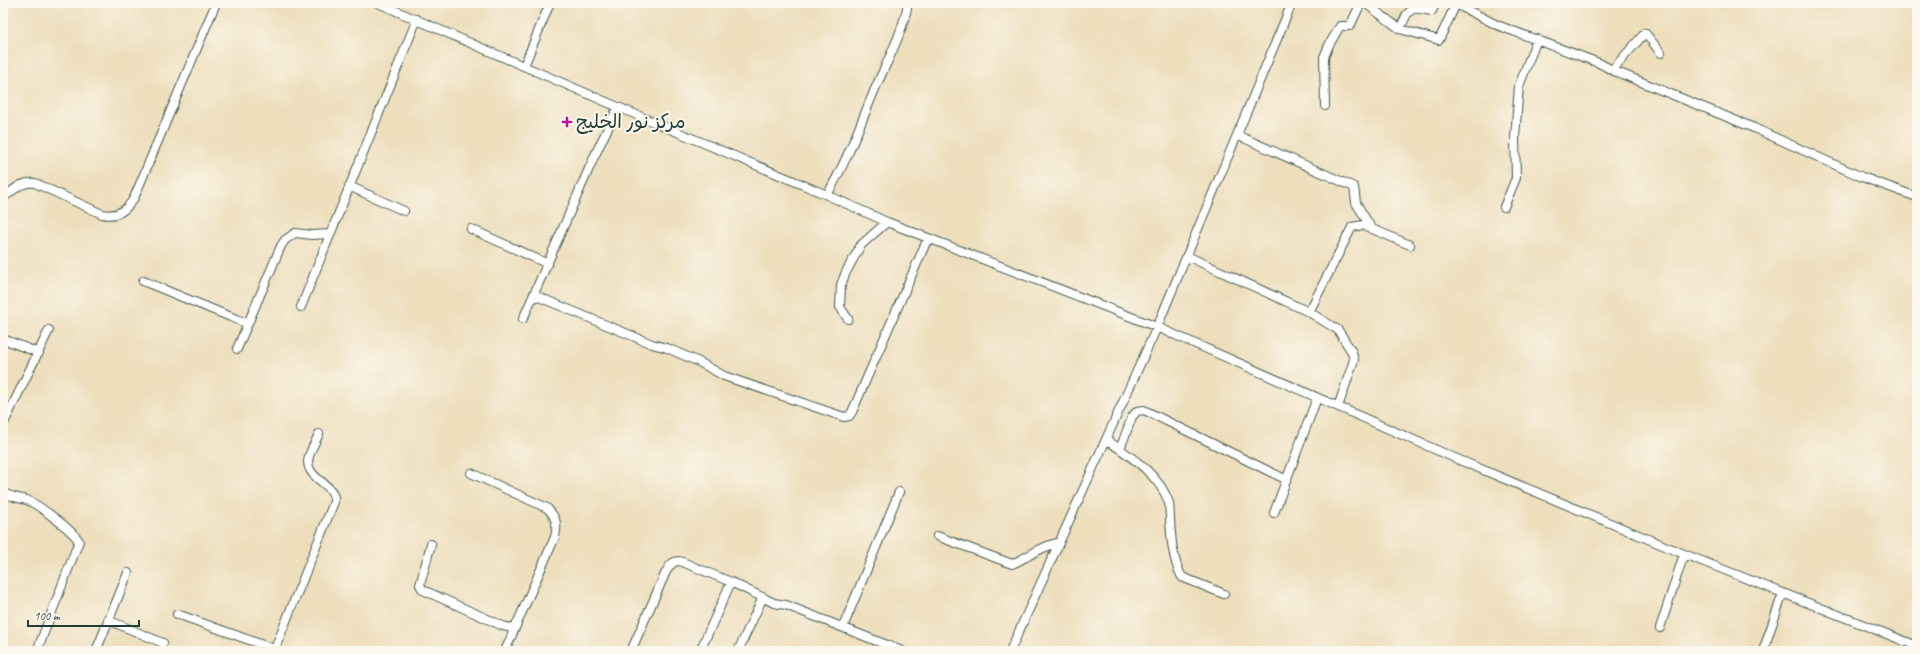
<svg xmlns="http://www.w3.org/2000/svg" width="1920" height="654" font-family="Caveat,'Playpen Sans Arabic',sans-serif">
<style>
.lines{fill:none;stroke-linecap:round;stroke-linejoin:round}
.minor-casing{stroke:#3e5548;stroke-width:10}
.minor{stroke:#fff;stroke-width:8}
.poi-dot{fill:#b5179e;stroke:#fbf7ec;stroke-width:1.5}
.labels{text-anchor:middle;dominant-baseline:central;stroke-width:4;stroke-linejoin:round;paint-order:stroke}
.poi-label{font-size:19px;fill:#1f3d34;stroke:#fbf7ec;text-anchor:start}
</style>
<rect width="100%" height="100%" fill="#fbf7ec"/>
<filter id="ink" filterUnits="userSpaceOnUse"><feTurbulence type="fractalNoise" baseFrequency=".025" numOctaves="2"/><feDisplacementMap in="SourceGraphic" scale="8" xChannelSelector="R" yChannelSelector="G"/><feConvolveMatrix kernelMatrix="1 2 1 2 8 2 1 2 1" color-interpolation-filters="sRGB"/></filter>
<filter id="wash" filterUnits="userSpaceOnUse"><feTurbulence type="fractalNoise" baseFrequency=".012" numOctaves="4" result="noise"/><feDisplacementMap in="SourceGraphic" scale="16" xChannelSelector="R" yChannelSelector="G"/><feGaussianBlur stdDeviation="0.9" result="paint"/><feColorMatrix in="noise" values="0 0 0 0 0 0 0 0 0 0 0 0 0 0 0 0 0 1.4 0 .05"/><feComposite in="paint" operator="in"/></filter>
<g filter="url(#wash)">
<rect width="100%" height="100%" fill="#eddebc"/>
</g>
<g filter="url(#ink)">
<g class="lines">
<!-- minor casing -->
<g class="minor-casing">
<path id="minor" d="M378 3 618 107 827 195 887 222 1157 327 1457 459 1684 554 1917 646
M1365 3 1400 29
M1436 3 1432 11 1414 8 1407 14 1400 29 1439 40 1456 4
M1454 3 1497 25 1599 63 1612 70 1754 128 1862 177 1917 197
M524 66 550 3
M1612 70 1645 33 1661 53
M1325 106 1324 57 1329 45 1340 26H1350L1361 3
M1237 135 1354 187 1356 203 1372 229
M349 186 404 211
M827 195C847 161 860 125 875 89 887 61 903 33 908 3
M3 198C14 190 21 181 35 183L102 214C117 217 126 211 134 198L216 3
M1504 207 1516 178 1515 138 1519 86 1537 39
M471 229 548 264
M1187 256 1309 312 1338 330 1352 352 1354 360 1338 407
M143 281 248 324
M534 295 652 344 667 348 699 362 724 376 844 417 849 416 852 412 928 238
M301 307 417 19
M1309 312 1352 227 1363 225 1410 245
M523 319 595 155 618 107
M848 319 840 307 841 285 846 272 861 245 887 222
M3 339 39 353
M237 349 281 246 285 240 295 233 312 235 329 234
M3 425 49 330
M1107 440C1130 456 1160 475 1169 503 1171 527 1170 556 1182 577L1224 594
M1120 449 1132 417 1137 411 1144 410 1287 480
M471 473 547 508C556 517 558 524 555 537L505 651
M3 492C9 497 19 498 27 500 39 505 72 530 79 541L37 651
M1274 513 1317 398
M937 536 1012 564C1028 557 1041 546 1058 543
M431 544 420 585 423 590 503 626 514 629
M177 614 274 649
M108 620 163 643
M843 627 899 492
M1660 628 1684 554
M96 651 128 573
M274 651 334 502C336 483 308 481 308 461 309 452 315 443 319 434
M631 651 665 574C669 567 671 561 680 561L731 582 774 603 786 605 902 651
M700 651 731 582
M738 651 763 597
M1010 651 1157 327 1292 3
M1763 651 1783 593"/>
</g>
<!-- minor -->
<use href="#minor" class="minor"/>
</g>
</g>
<!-- markers -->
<path class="poi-dot" d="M565 116h4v4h4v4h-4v4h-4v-4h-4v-4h4z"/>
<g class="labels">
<!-- poi labels -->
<g class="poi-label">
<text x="576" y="122">مركز نور الخليج</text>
</g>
</g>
<!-- margin -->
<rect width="1920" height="654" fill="none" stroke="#fbf7ec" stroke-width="16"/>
<!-- scale -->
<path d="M28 620v6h111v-6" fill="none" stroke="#1f3d34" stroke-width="2"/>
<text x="34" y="620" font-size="12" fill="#1f3d34" stroke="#fbf7ec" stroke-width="3" paint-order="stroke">100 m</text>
</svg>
